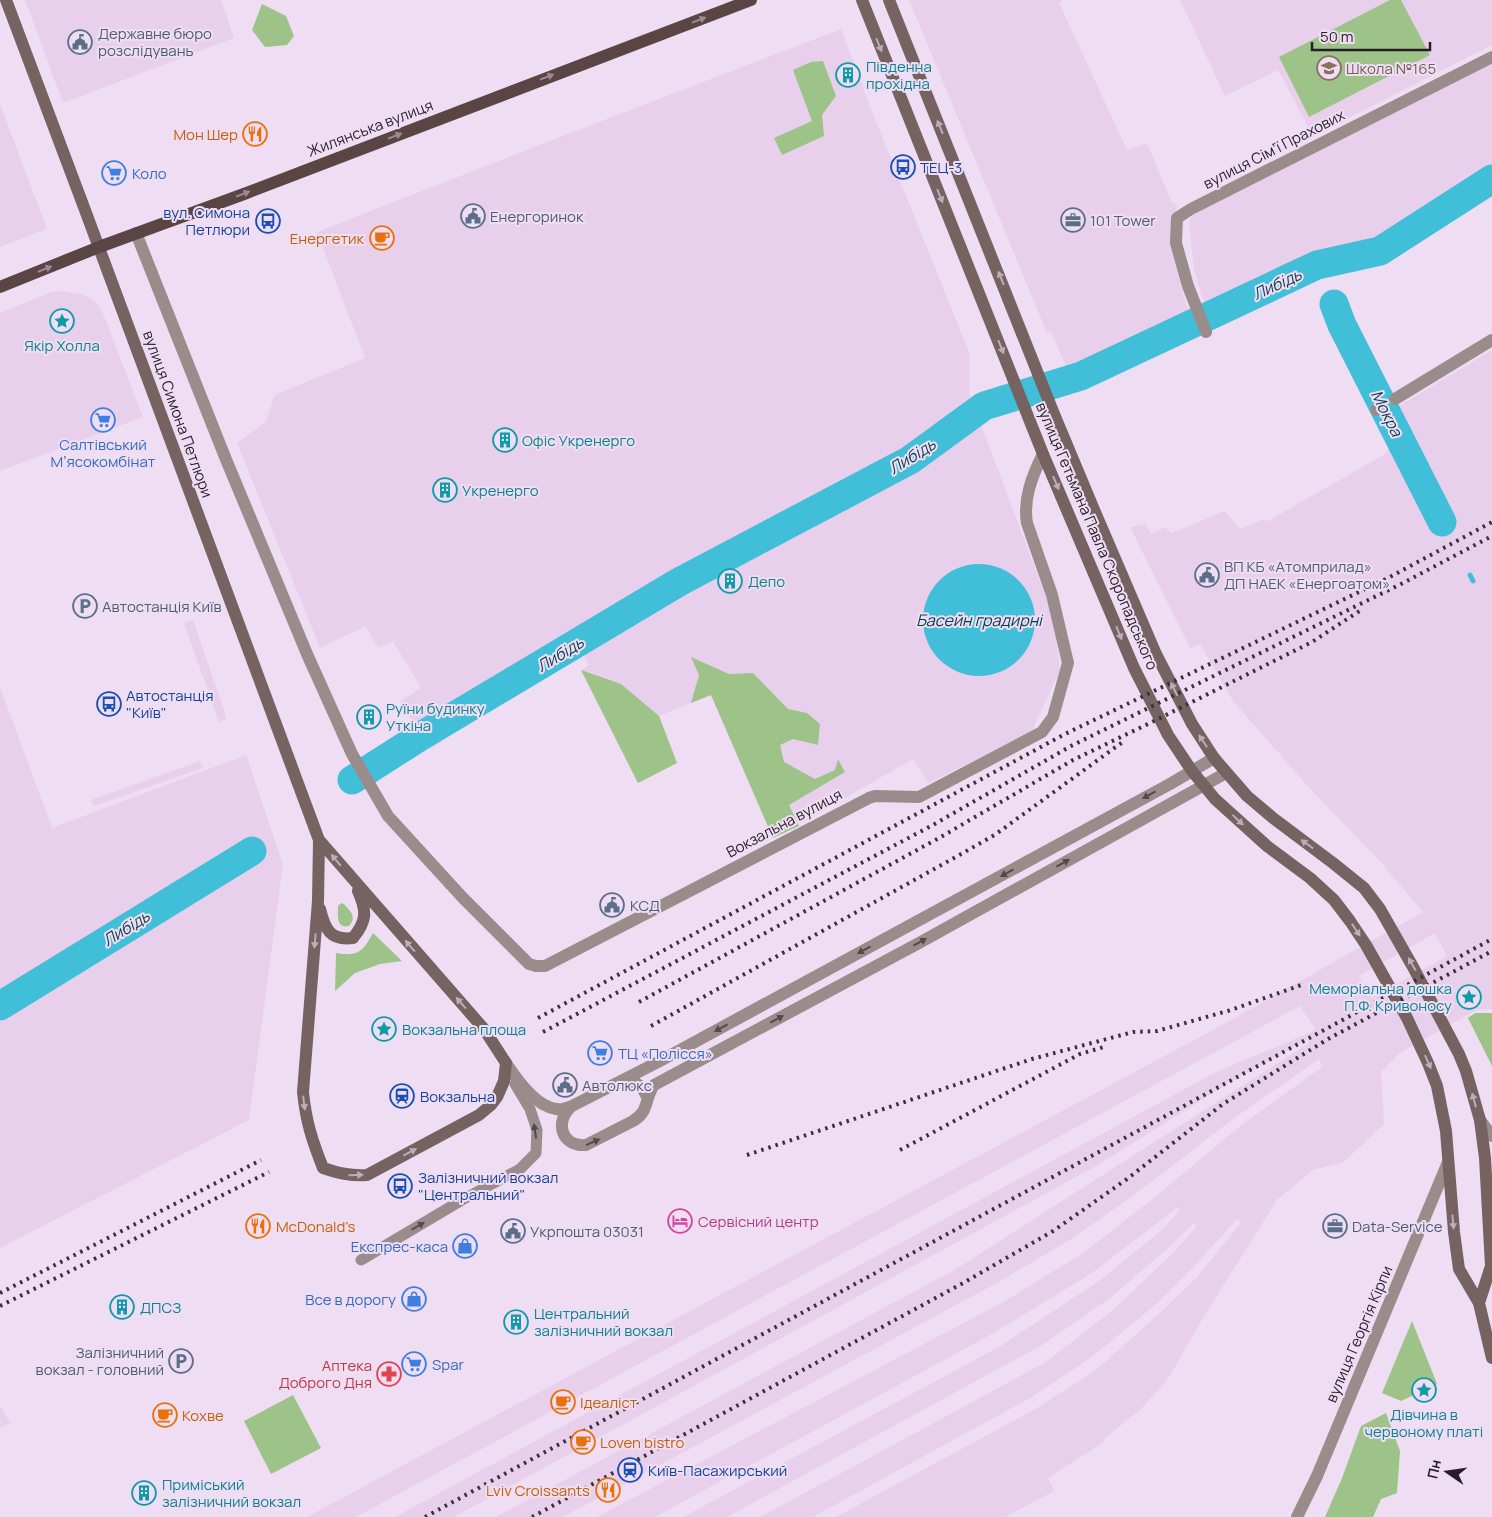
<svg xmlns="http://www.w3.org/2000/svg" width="1492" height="1517" font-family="Manrope,sans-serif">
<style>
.built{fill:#e8d0ed;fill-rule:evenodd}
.green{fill:#9dc389}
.water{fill:#42bfd8}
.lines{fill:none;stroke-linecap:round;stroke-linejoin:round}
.stream{stroke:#42bfd8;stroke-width:5}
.river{stroke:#42bfd8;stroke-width:29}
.pedestrian{stroke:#998c8b;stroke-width:11}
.minor{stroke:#998c8b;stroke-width:12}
.tertiary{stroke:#998c8b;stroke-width:12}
.secondary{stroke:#756261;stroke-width:12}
.primary{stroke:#5b4544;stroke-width:12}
.rail{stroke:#3a323b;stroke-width:4;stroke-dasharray:2.5 5;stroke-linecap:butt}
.oneway{fill:#9e8993}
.oneway2{fill:#beacb9}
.oneway3{fill:#534a4e}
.labels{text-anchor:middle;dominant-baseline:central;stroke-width:4;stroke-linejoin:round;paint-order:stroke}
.service-label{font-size:15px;fill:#4e5e75;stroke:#efddf4;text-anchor:start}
.culture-label{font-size:15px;fill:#0d838f;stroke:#efddf4;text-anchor:start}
.education-label{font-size:15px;fill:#785e54;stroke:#efddf4;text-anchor:start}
.street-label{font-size:15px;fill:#251e26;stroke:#efddf4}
.food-label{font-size:15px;fill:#c56008;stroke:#efddf4;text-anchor:start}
.transit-label{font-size:15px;fill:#164399;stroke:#efddf4;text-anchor:start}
.shop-label{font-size:15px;fill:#366cbe;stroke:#efddf4;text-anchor:start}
.hotel-label{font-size:15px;fill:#b23c85;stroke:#efddf4;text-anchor:start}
.health-label{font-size:15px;fill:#be3a42;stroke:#efddf4;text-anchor:end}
.water-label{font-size:16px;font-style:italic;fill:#043e49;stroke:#efddf4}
</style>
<rect width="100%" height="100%" fill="#efddf4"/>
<!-- built -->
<path class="built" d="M25 0H221L234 38 63 103Z
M909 0H1063L1059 3 1127 150 1147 143 1171 201 1177 205 1176 214 1181 285 1184 299 1202 336 1090 384 1082 385 1073 382 1051 332 1047 333Z
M1180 0H1492V45L1313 136 1278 70 1225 96Z
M841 29 875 119 969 352V393L1047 600 1055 627 1060 670 1031 733 928 783 913 759 803 822 769 829 711 695 659 716 677 763 638 783 581 670 589 665 581 650 563 660 430 749 400 702 421 688 393 641 378 648 366 626 320 648 237 443 266 422 274 397 279 393 365 358 317 232 529 149Z
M1492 64V169L1371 248 1305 260 1207 307 1202 297 1194 269 1189 225 1190 218 1198 212Z
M0 104 47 229 0 247Z
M62 291 84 295 95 301 102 311 143 417 0 471V313L51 292Z
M1492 350V1009L1476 1010 1400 1053 1381 1072 1384 1124 1344 1162 1313 1170 1277 1200 1203 1318 1168 1379 1141 1409 1104 1439V1442L1048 1478 1054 1491 1005 1517H836L1037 1408 1096 1370 1160 1313 1196 1278 1241 1223 1237 1219 1190 1271 1153 1307 1089 1359 1030 1398 813 1517H760L1046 1362 1114 1309 1172 1254 1197 1226 1194 1223 1167 1249 1109 1299 1042 1345 727 1517H683L999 1347 1099 1281 1164 1228 1180 1209 1178 1207 1092 1273 992 1334 655 1517H597L1005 1301 1083 1253 1150 1201 1240 1126 1322 1067 1319 1059 1233 1119 1141 1190 1073 1238 997 1283 563 1517H496L956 1269 1309 1043 1308 1039 1232 1081 1098 1165 454 1517H395L1216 1072 1316 1030 1300 1006 356 1517H307L1224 1024 1423 912 1377 858 1313 792 1233 701 1200 644 1190 648 1130 527 1145 524 1151 534 1164 527 1172 533 1225 511 1240 529 1264 519 1266 522 1387 453 1396 408ZM1435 933 1447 956 1371 998 1359 976Z
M193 620 227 719 219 722 184 623Z
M0 687 52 828 246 755 283 864 249 1120 0 1248Z
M200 761 203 768 94 806 91 800Z
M0 1405 10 1423 0 1428Z"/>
<!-- green -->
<path class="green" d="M1390 0H1401L1430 55 1309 117 1279 57Z
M262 4 286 16 294 36 287 45 265 47 252 30Z
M823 61 836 96 822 115 824 136 782 155 774 138 812 121 793 70 811 62Z
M1396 401 1445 502 1438 500 1435 506 1443 522 1432 529 1389 442 1380 411Z
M691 657 729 674 753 673 788 709 807 713 820 724 818 745 793 739 780 745 784 762 815 779 835 770 838 759 845 772 789 805 799 826 773 838 711 695 691 703 699 675Z
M581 670 621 684 659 716 677 763 638 783Z
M341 903 344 904C351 912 357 917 349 926 336 929 338 916 338 906Z
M373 933 402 961 380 964 355 973 335 991 336 953C359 957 363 951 373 933Z
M1475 1013H1492V1066L1468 1018Z
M1412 1321 1437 1384 1401 1401 1382 1393Z
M293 1395 321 1448 271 1474 244 1421Z
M1386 1413 1400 1451 1397 1493 1381 1499 1373 1517H1325L1342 1478 1361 1426Z"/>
<!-- water -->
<path class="water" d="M923 620a56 56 0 1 1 112 0a56 56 0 1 1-112 0Z"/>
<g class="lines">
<!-- stream -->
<path class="stream" d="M1470 575 1473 581"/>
<!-- river -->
<path class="river" d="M1334 304 1342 325 1442 522
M352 780 421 736 679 582 910 460 984 406 1081 376 1317 265 1380 251 1492 179
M0 1006 252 851"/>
<!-- pedestrian -->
<path class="pedestrian" d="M361 1260 462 1200 520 1169 536 1153 537 1130 530 1109 515 1084"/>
<!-- minor -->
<path class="minor" d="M136 233 225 457 307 654 352 754 388 816 463 898 529 964 536 966H545L869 798 875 796 919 797 1042 732 1053 717 1068 663 1052 595 1027 523C1023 499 1032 476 1043 454
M1206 332 1188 286 1176 243 1177 218 1191 209 1492 57
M1395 399 1492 340
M1376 410 1377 409
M1480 1120 1492 1136
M1297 1517 1317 1476 1448 1162"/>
<!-- tertiary -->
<path class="tertiary" d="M1214 758 1170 784 658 1062 572 1106C554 1121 561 1147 586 1145L633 1121C650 1111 644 1099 654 1085L919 943 1226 773
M506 1063C517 1080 535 1106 556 1109 561 1110 567 1108 572 1106
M621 1082C634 1079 642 1085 647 1097"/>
<!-- secondary -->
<path class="secondary" d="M6 0 85 210 319 840 484 1029 506 1063 504 1081 497 1097 491 1105 479 1115 367 1175C350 1176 338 1173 323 1168 312 1140 306 1122 303 1092L318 901 319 840
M862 0 1043 454 1134 668 1168 735 1192 771 1215 799 1267 846 1310 878 1334 900 1350 921 1366 945 1407 1018 1428 1063 1437 1086 1446 1131 1454 1232 1459 1269 1479 1303 1492 1358
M889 0 1054 414 1095 512 1156 654 1192 724 1214 758 1247 796 1273 818 1333 863 1364 888 1380 909 1413 967 1459 1054 1466 1071 1480 1120 1485 1158 1491 1266 1479 1303
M320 909C325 929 330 941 353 938 367 921 367 911 358 891"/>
<!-- primary -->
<path class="primary" d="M0 287 99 247 244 194 751 0"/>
<!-- rail -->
<path class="rail" d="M639 1002 939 838 1073 760 1152 722 1312 642 1361 610
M538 1018 1065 734 1388 578 1492 522
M651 1026 963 853 996 834 1124 741
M543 1032 931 826 1071 746 1403 583 1492 536
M900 1150 1080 1054 1104 1047
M747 1155 1032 1059 1133 1032 1157 1031 1231 1010 1304 984
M0 1293 261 1160
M0 1306 269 1172
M425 1517 1492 939
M532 1517 965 1282 1053 1231 1127 1179 1223 1104 1328 1039 1492 951"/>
</g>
<!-- one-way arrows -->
<defs><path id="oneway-solid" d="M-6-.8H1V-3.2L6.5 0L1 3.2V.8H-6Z" transform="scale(1.25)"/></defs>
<g class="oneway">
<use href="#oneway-solid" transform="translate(699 20) rotate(-21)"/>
<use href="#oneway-solid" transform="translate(547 77) rotate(-21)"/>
<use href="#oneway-solid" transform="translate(395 136) rotate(-21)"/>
<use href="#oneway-solid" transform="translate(243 194) rotate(-21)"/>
<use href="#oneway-solid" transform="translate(45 269) rotate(-22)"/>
</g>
<g class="oneway2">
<use href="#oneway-solid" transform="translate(879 45) rotate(68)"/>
<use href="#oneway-solid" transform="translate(940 127) rotate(-112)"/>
<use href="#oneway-solid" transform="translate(940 196) rotate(68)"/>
<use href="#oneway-solid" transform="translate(1001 278) rotate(-112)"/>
<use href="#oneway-solid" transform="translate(1001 347) rotate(68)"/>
<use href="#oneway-solid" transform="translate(1056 483) rotate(67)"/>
<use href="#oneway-solid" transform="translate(1119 633) rotate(68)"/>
<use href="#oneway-solid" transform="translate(1174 689) rotate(-117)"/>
<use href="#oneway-solid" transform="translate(1203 741) rotate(-123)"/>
<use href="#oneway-solid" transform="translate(1238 820) rotate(43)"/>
<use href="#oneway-solid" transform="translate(1307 844) rotate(-144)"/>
<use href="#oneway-solid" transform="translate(336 860) rotate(-130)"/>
<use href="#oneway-solid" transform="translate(1356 930) rotate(57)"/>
<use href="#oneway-solid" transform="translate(315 941) rotate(95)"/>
<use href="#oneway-solid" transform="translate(410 946) rotate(-131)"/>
<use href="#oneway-solid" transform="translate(1412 964) rotate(-119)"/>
<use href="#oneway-solid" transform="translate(461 1003) rotate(-131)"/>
<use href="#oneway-solid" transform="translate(1428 1062) rotate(66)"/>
<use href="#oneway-solid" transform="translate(1474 1100) rotate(-105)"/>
<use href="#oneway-solid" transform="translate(304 1103) rotate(83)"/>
<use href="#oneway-solid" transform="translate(410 1152) rotate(-28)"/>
<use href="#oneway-solid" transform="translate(356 1175) rotate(-1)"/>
<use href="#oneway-solid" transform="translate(1453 1222) rotate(85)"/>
</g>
<g class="oneway3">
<use href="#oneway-solid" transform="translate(1149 795) rotate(151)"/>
<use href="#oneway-solid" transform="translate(1063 863) rotate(-29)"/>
<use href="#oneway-solid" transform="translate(1007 873) rotate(151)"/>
<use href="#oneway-solid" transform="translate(920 942) rotate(-29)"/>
<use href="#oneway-solid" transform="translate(864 950) rotate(151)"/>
<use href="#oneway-solid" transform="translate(777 1019) rotate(-28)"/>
<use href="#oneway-solid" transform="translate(721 1028) rotate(151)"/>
<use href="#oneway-solid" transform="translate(535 1131) rotate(-99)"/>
<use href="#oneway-solid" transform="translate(593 1142) rotate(-24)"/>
<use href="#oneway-solid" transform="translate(418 1226) rotate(-30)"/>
</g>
<!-- icons -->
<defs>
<g id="civic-ring" transform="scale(1.25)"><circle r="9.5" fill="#efddf4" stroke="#5c6f8a" stroke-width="1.5"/><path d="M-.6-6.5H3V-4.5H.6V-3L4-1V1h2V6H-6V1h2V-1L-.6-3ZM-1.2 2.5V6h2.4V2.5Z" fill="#5c6f8a"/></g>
<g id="school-ring" transform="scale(1.25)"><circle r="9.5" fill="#efddf4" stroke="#8d6e63" stroke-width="1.5"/><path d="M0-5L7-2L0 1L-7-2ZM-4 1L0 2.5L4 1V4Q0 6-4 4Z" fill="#8d6e63"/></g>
<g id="building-ring" transform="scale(1.25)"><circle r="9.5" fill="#efddf4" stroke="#0f9aa8" stroke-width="1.5"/><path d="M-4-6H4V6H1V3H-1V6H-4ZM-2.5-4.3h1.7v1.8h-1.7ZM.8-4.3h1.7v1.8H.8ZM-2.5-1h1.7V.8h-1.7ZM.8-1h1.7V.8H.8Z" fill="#0f9aa8"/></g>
<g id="restaurant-ring" transform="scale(1.25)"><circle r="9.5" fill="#efddf4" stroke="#e8710a" stroke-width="1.5"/><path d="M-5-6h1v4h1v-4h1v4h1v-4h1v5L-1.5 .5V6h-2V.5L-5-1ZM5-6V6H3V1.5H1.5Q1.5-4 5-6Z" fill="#e8710a"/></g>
<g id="bus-ring" transform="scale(1.25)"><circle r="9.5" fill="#efddf4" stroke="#1a4fb4" stroke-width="1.5"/><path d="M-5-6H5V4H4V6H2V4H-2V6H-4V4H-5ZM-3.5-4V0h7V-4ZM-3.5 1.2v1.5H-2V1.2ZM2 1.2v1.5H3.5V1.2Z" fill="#1a4fb4"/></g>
<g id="supermarket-ring" transform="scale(1.25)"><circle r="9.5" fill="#efddf4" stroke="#3f7fe0" stroke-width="1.5"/><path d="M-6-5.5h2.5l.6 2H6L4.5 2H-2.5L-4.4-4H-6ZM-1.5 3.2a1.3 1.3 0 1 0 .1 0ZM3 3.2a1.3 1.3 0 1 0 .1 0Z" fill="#3f7fe0"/></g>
<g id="office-ring" transform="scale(1.25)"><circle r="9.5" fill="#efddf4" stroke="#5c6f8a" stroke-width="1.5"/><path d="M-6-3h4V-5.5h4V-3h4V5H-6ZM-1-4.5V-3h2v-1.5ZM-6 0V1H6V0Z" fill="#5c6f8a"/></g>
<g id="cafe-ring" transform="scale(1.25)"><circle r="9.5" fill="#efddf4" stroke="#e8710a" stroke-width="1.5"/><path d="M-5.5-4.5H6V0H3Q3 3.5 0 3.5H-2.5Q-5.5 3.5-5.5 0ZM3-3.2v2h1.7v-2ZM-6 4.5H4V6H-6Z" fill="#e8710a"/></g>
<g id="sight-ring" transform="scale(1.25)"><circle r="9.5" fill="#efddf4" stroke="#0f9aa8" stroke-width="1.5"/><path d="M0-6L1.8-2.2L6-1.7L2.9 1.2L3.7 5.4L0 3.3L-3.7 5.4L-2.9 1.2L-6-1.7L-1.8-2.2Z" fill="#0f9aa8"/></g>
<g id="parking-ring" transform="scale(1.25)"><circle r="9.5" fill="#efddf4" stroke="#5c6f8a" stroke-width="1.5"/><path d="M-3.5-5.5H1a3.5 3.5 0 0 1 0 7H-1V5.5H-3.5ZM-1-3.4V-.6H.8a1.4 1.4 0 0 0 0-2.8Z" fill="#5c6f8a"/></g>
<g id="station-ring" transform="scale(1.25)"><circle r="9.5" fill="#efddf4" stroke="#1a4fb4" stroke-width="1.5"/><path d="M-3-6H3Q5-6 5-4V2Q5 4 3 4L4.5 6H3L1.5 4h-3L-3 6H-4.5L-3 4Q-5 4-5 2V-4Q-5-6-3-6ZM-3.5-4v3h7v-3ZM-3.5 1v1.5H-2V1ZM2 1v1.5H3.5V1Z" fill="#1a4fb4"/></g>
<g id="hotel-ring" transform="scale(1.25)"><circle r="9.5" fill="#efddf4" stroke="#d1479c" stroke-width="1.5"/><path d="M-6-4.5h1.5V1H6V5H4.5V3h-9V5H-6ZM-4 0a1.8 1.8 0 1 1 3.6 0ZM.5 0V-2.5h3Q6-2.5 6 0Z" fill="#d1479c"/></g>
<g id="shop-ring" transform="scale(1.25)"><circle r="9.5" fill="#efddf4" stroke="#3f7fe0" stroke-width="1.5"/><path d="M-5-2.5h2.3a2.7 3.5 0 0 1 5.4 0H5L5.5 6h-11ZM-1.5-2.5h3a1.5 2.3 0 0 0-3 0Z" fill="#3f7fe0"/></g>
<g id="pharmacy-ring" transform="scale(1.25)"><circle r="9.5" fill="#efddf4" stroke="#e0444e" stroke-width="1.5"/><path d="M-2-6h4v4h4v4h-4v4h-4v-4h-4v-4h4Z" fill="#e0444e"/></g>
</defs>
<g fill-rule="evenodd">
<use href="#civic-ring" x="80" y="42"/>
<use href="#school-ring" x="1329" y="68"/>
<use href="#building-ring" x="848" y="75"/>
<use href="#restaurant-ring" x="255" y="134"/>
<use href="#bus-ring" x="903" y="167"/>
<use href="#supermarket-ring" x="114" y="173"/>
<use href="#civic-ring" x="473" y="216"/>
<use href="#office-ring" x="1073" y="220"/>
<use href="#bus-ring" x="268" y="221"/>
<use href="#cafe-ring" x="382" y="238"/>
<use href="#sight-ring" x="62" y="321"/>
<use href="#supermarket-ring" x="103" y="420"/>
<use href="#building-ring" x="505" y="440"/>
<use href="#building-ring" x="445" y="490"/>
<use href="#civic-ring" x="1207" y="575"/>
<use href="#building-ring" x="730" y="581"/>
<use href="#parking-ring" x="85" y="606"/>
<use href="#bus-ring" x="109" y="704"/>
<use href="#building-ring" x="369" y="717"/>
<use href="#civic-ring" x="612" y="905"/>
<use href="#sight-ring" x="1469" y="997"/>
<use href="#sight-ring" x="384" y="1029"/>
<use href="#supermarket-ring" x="600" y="1053"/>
<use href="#civic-ring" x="565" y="1085"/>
<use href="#station-ring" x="402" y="1096"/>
<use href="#bus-ring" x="400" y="1186"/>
<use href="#hotel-ring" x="680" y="1221"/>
<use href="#restaurant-ring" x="258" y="1226"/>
<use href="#office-ring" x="1335" y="1226"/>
<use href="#civic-ring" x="513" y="1231"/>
<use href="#shop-ring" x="465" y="1246"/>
<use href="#shop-ring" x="414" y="1299"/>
<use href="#building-ring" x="122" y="1307"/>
<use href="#building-ring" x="516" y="1322"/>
<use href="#parking-ring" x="181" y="1361"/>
<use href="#supermarket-ring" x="414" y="1364"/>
<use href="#pharmacy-ring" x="389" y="1374"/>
<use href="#sight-ring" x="1424" y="1390"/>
<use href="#cafe-ring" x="563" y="1402"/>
<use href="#cafe-ring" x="165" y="1415"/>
<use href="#cafe-ring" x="583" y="1442"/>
<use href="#station-ring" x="630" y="1470"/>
<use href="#restaurant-ring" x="608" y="1490"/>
<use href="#building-ring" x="144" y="1493"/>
</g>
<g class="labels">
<!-- service labels -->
<g class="service-label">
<text x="98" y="33">Державне бюро<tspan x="98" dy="17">розслідувань</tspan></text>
<text x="490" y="216">Енергоринок</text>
<text x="1090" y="220">101 Tower</text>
<text x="1224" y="566">ВП КБ «Атомприлад»<tspan x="1224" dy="17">ДП НАЕК «Енергоатом»</tspan></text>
<text x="102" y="606">Автостанція Київ</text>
<text x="630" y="905">КСД</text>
<text x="582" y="1085">Автолюкс</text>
<text x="1352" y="1226">Data-Service</text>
<text x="530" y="1231">Укрпошта 03031</text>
<text x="164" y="1352" text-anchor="end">Залізничний<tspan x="164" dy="17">вокзал - головний</tspan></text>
</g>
<!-- culture labels -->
<g class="culture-label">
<text x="866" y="66">Південна<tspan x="866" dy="17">прохідна</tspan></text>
<text x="62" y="345" text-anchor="middle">Якір Холла</text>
<text x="522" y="440">Офіс Укренерго</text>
<text x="462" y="490">Укренерго</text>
<text x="748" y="581">Депо</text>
<text x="386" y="708">Руїни будинку<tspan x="386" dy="17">Уткіна</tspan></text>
<text x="1452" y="988" text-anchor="end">Меморіальна дошка<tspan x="1452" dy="17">П.Ф. Кривоносу</tspan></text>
<text x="402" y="1029">Вокзальна площа</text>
<text x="140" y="1307">ДПСЗ</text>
<text x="534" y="1313">Центральний<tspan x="534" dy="17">залізничний вокзал</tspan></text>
<text x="1424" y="1414" text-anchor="middle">Дівчина в<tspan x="1424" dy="17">червоному платі</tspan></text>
<text x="162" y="1484">Приміський<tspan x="162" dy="17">залізничний вокзал</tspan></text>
</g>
<!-- education labels -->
<g class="education-label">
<text x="1346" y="68">Школа №165</text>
</g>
<!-- street labels -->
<g class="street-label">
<text transform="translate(370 128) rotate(-21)">Жилянська вулиця</text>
<text transform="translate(1274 149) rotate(-27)">вулиця Сімʼї Прахових</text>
<text transform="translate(178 414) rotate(70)">вулиця Симона Петлюри</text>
<text transform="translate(1097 536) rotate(67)">вулиця Гетьмана Павла Скоропадського</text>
<text transform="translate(784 823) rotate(-28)">Вокзальна вулиця</text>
<text transform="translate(1359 1334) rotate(-67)">вулиця Георгія Кірпи</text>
</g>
<!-- food labels -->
<g class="food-label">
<text x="238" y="134" text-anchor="end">Мон Шер</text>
<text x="364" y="238" text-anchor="end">Енергетик</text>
<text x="276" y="1226">McDonald's</text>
<text x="580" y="1402">Ідеаліст</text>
<text x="182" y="1415">Кохве</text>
<text x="600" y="1442">Loven bistro</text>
<text x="590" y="1490" text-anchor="end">Lviv Croissants</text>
</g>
<!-- transit labels -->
<g class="transit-label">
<text x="920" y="167">ТЕЦ-3</text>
<text x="250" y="212" text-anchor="end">вул. Симона<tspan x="250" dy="17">Петлюри</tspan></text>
<text x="126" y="695">Автостанція<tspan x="126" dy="17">"Київ"</tspan></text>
<text x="420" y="1096">Вокзальна</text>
<text x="418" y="1177">Залізничний вокзал<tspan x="418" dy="17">"Центральний"</tspan></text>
<text x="648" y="1470">Київ-Пасажирський</text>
</g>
<!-- shop labels -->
<g class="shop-label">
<text x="132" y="173">Коло</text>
<text x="103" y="444" text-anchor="middle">Салтівський<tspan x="103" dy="17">Мʼясокомбінат</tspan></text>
<text x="618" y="1053">ТЦ «Полісся»</text>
<text x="448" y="1246" text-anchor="end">Експрес-каса</text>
<text x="396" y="1299" text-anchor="end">Все в дорогу</text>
<text x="432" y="1364">Spar</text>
</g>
<!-- hotel labels -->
<g class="hotel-label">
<text x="698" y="1221">Сервісний центр</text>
</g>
<!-- health labels -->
<g class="health-label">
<text x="372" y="1365">Аптека<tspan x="372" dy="17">Доброго Дня</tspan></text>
</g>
<!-- water labels -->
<g class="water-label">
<text transform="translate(1277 284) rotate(-25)">Либідь</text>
<text transform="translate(1387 413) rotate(63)">Мокра</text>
<text transform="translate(912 456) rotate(-32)">Либідь</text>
<text x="979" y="620">Басейн градирні</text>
<text transform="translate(560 654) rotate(-31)">Либідь</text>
<text transform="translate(126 928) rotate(-32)">Либідь</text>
</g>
</g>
<!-- north arrow -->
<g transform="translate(1447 1472) rotate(283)" stroke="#efddf4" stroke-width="4" paint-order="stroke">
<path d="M0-4L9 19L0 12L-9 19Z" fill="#251e26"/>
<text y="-8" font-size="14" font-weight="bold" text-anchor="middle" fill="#251e26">Пн</text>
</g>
<!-- scale -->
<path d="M1312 42v8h118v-8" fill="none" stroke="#251e26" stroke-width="2.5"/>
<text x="1320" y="42" font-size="15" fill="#251e26" stroke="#efddf4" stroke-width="4" paint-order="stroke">50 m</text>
</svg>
